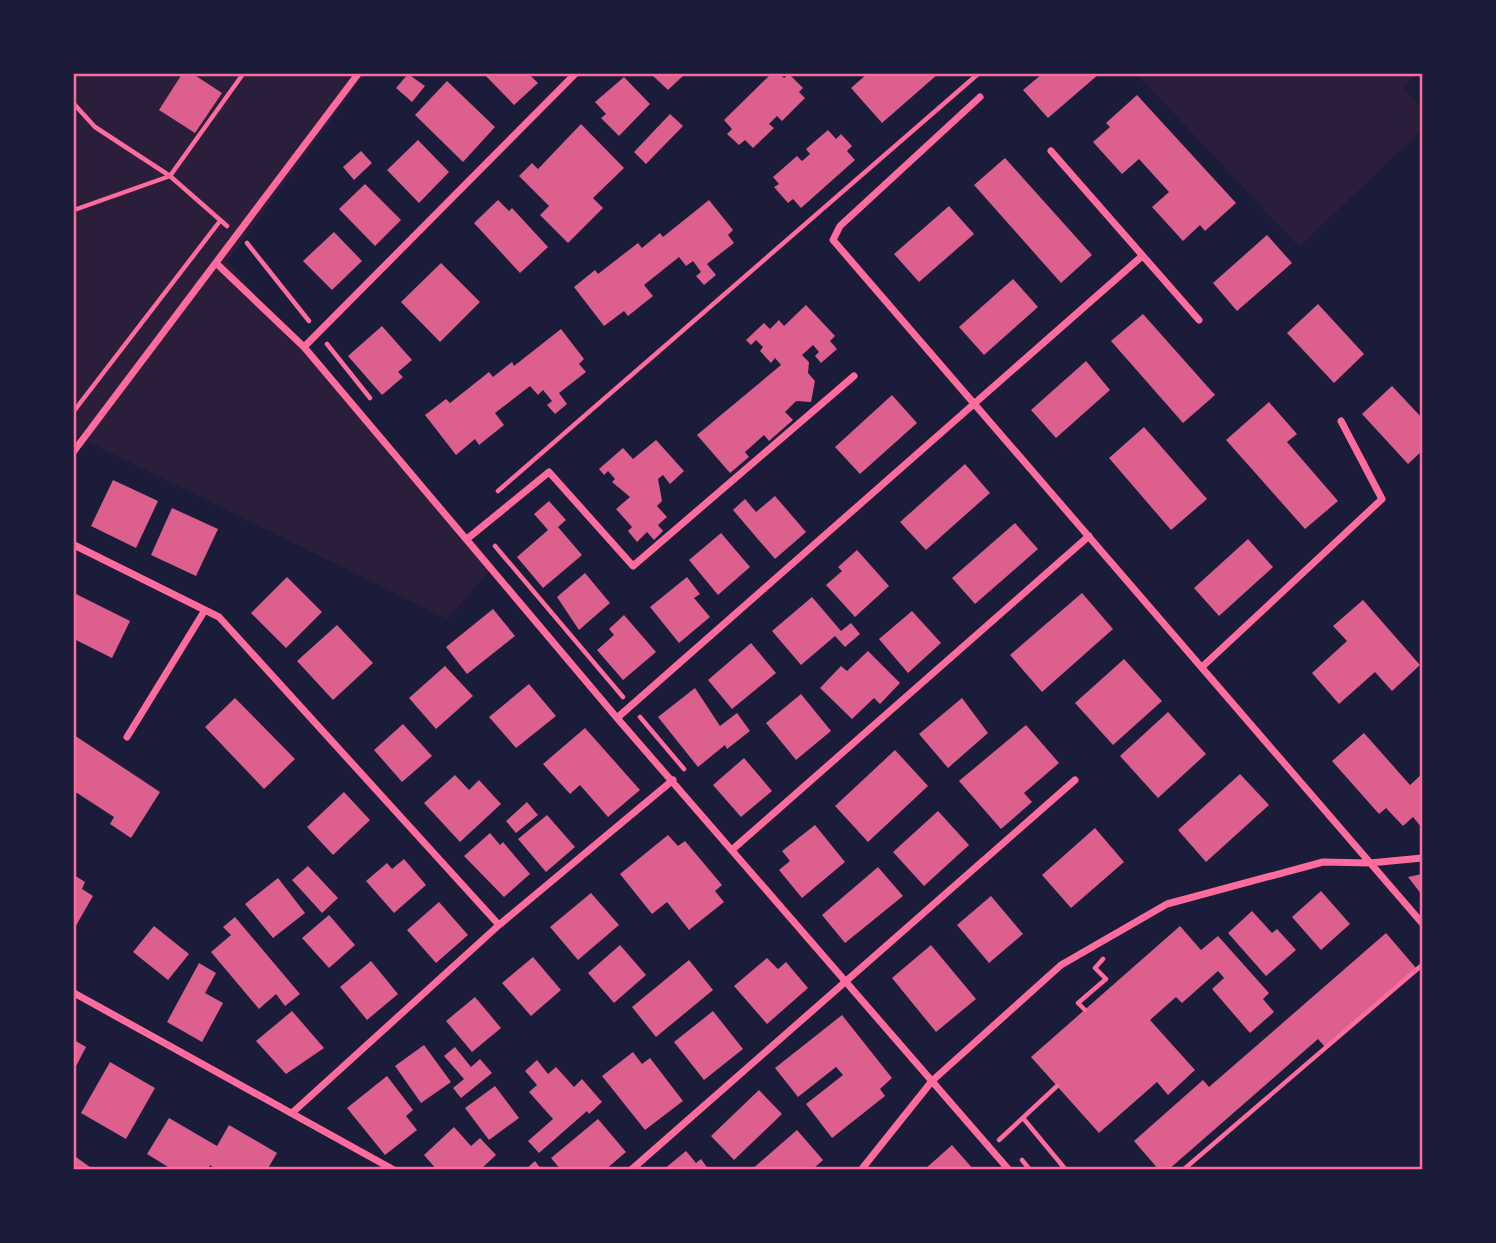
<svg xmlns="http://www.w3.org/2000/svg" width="1496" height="1243" font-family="'Source Serif 4',serif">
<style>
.green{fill:#2a1e3b}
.building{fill:#dd5f8e}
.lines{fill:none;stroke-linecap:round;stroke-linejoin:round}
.path{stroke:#ff6b9d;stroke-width:4.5}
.minor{stroke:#ff6b9d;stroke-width:7}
.neatline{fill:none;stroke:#ff6b9d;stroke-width:2.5}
</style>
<rect width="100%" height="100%" fill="#1b1b3a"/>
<!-- green -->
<path class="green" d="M74 74H365L227 262 495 565 447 619 85 440 74 455Z
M1137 74H1417L1403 87 1422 108V130L1299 247Z"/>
<!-- building -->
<path class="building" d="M182 74H193L222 93 195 133 159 110Z
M408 74 425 86 412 102 396 88Z
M484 74H529L538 83 514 105Z
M651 74H685L668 90Z
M771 74H780L784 78 789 74 803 88 799 92 805 98 782 121 777 116 769 124 774 128 753 148 745 140 739 145 727 134 732 129 724 120Z
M867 74H938L882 123 851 88Z
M1042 74H1099L1048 118 1023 90Z
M624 77 650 104 619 136 601 118 606 114 595 102Z
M447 81 495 127 463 162 415 115Z
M1137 95 1236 203 1205 231 1200 225 1183 241 1152 207 1169 192 1139 159 1122 174 1093 142 1110 127 1106 123Z
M670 114 683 126 646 164 634 152Z
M581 124 624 168 593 198 603 208 568 243 540 215 549 206 519 176 532 163 538 169Z
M828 130 836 139 841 134 852 146 847 151 855 160 801 208 793 199 788 203 774 187 779 184 773 177 797 156 802 161 810 154 806 149Z
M418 140 449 172 419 203 387 170Z
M361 151 372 163 354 180 343 167Z
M1005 158 1092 255 1061 283 974 185Z
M365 184 401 220 375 246 339 209Z
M498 200 509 211 512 208 548 247 520 273 474 223Z
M709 200 733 230 728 235 734 243 707 264 716 275 704 285 696 276 701 272 693 261 686 266 679 257 644 285 653 296 628 316 624 311 604 326 574 287 595 270 598 274 638 243 642 248 660 233 663 237Z
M949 206 974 234 919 282 894 254Z
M334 232 362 261 332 290 303 261Z
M1267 235 1292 263 1237 311 1213 283Z
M441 263 480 302 440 342 401 302Z
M1013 279 1038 307 984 355 959 327Z
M1318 304 1364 354 1334 383 1287 333Z
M806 305 835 336 830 341 837 349 821 363 815 356 819 352 813 345 802 355 809 362 808 373 815 381 811 402 796 401 785 412 793 420 769 441 764 435 745 452 749 457 730 473 697 435 781 365 775 358 771 363 760 351 763 347 756 340 751 345 746 340 764 323 770 329 779 320 784 326Z
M1143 314 1215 395 1183 423 1111 341Z
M382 326 412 360 398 372 403 377 382 395 348 356Z
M561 329 584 359 579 364 586 372 559 393 567 404 555 414 547 405 552 401 543 390 538 395 530 386 495 413 504 425 479 445 475 439 456 455 425 415 446 399 450 403 489 372 493 377 512 362 514 366Z
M1086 361 1110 390 1056 438 1031 410Z
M1392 386 1422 418V451L1408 464 1362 414Z
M892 395 917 423 860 474 835 447Z
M1269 402 1297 434 1287 442 1338 501 1305 529 1226 440Z
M1144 427 1207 499 1171 530 1109 458Z
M656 440 684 471 670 484 663 475 658 479 662 501 657 506 667 517 658 525 663 531 654 540 647 532 637 542 628 531 632 527 616 509 630 497 612 482 615 479 608 471 604 475 599 469 623 448 633 459Z
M965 464 990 493 926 550 900 522Z
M113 480 158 501 136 548 91 526Z
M775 496 806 532 775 559 733 510 745 499 756 512Z
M549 501 566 520 558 527 582 555 543 588 517 557 548 530 534 514Z
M172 508 218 529 196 576 151 555Z
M1015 523 1038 549 975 604 952 578Z
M721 533 750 567 718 595 689 560Z
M1248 539 1273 567 1219 616 1194 588Z
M857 550 889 586 855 617 826 585 842 571 838 567Z
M585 573 610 603 579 630 557 597Z
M287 577 322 612 286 648 251 613Z
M687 577 700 594 694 598 710 617 679 643 650 607Z
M74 593 130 621 112 658 74 639Z
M1082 593 1113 629 1042 692 1010 655Z
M812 597 841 631 851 623 860 634 845 647 835 636 801 665 772 631Z
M1363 600 1420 665 1392 691 1375 672 1339 704 1312 673 1347 641 1333 626Z
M493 609 515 636 467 674 446 647Z
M912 611 941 643 908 673 879 639Z
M624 615 656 652 623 680 597 650 614 635 609 629Z
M337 625 373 663 333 700 297 661Z
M751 643 776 673 732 709 708 680Z
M868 651 900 683 880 704 874 698 852 719 820 688 841 666 847 671Z
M1124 659 1162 701 1113 745 1075 703Z
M445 666 473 696 436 729 409 698Z
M529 684 556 716 516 748 489 717Z
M695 688 720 726 737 713 750 731 727 749 725 745 698 767 658 717Z
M801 694 831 731 796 760 766 723Z
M235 698 295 759 264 789 205 727Z
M962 698 988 733 948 768 919 734Z
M1168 712 1206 754 1158 798 1120 756Z
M403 724 432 756 402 782 374 750Z
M1026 725 1059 763 1024 793 1032 802 1001 829 959 781Z
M585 728 640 790 608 817 580 785 570 794 543 764Z
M1364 733 1410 785 1422 774V828L1413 817 1403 826 1386 808 1379 814 1332 761Z
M74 735 160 792 131 838 110 824 114 817 74 791Z
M895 750 928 786 868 842 835 806Z
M744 758 772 791 741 817 713 785Z
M1240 774 1269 805 1206 862 1178 830Z
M455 775 469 790 479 780 501 804 460 842 424 803Z
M344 792 370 820 333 855 307 827Z
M527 802 538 815 516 833 506 821Z
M938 811 969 845 924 886 893 852Z
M547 815 575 847 546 872 518 839Z
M815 825 845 862 802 898 779 870 790 861 782 851Z
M1095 828 1124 862 1071 908 1042 875Z
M490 833 500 845 503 842 530 874 504 897 464 856Z
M668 835 678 846 685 841 722 885 715 891 724 902 689 930 667 902 652 914 620 874Z
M404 859 426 885 394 913 366 881 387 863 392 869Z
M308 866 338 898 322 913 292 880Z
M878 867 903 896 845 943 822 915Z
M1422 874V895L1408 877Z
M74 875 85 882 82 889 93 896 74 929Z
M278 878 305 913 273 938 245 904Z
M1321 891 1350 924 1321 950 1292 917Z
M591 893 619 925 578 960 550 927Z
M991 896 1023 934 989 963 957 925Z
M439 902 468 935 436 963 407 930Z
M1252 911 1272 933 1277 929 1296 950 1266 976 1228 933Z
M329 915 355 945 329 968 302 938Z
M235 917 300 994 285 1006 276 994 259 1009 211 952 231 935 223 927Z
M154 926 189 954 168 980 133 952Z
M1180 926 1201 950 1218 936 1269 993 1263 999 1274 1012 1250 1033 1212 989 1224 978 1218 971 1182 1003 1176 997 1150 1020 1195 1070 1168 1095 1157 1082 1099 1133 1031 1057Z
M1386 933 1416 968 1325 1047 1318 1039 1168 1170H1159L1134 1141 1203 1080 1209 1087Z
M620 945 646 975 614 1003 588 973Z
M931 945 976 999 936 1032 892 978Z
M533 957 561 990 531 1016 502 983Z
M767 958 778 969 786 962 808 988 767 1024 734 986Z
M689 960 713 990 656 1037 632 1007Z
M371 961 398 994 367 1020 340 987Z
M199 963 216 973 205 993 223 1003 202 1042 167 1022Z
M475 997 501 1028 472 1052 446 1021Z
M292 1011 324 1048 286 1074 256 1041Z
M713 1011 743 1049 704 1080 674 1042Z
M842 1015 892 1078 880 1089 885 1096 832 1138 806 1104 843 1075 836 1067 798 1097 775 1068Z
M74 1040 86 1047 74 1070Z
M424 1045 451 1082 421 1103 395 1066Z
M455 1047 471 1067 480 1059 492 1073 461 1098 453 1088 464 1079 444 1056Z
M633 1052 642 1064 650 1058 683 1101 645 1130 602 1076Z
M537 1060 548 1074 556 1067 574 1087 582 1079 602 1102 589 1114 587 1111 539 1153 528 1141 553 1119 529 1092 537 1085 525 1071Z
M110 1062 155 1088 126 1139 81 1113Z
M387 1076 413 1110 406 1116 417 1130 385 1155 347 1108Z
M495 1086 519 1118 489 1140 465 1108Z
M759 1090 782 1114 734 1160 711 1136Z
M169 1118 217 1146 229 1125 277 1153 267 1170H217L210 1165 208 1170H173L147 1154Z
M598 1119 626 1152 605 1170H561L551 1158Z
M454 1127 471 1146 480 1138 496 1155 480 1170H437L424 1155Z
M797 1130 823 1160 812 1170H751Z
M952 1145 974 1170H924Z
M686 1151 696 1163 701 1159 709 1170H663Z
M76 1157 94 1170H74Z
M535 1161 542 1170H525Z"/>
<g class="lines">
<!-- path -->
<path class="path" d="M74 104 95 127 170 176 227 226
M74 210 170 176 243 74
M247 243 309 321
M327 344 370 398
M74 411 220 221
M498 491 978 74
M495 546 623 697
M640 717 684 769
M1085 1010 1078 1003 1106 979 1095 968 1103 959
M1023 1118 1066 1170
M999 1140 1057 1086
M1022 1160 1030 1170
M1183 1170 1422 965"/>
<!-- minor -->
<path class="minor" d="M980 97 840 226 833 240 1422 923
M1051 151 1199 320
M217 264 304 347 617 718 1009 1170
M304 347 575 74
M74 451 358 74
M467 539 549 472 633 566 854 376
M74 545 219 617 499 925
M1202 667 1382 499 1341 421
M617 718 1141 257
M127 737 205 610
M733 849 1089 536
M74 993 394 1170
M292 1113 499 925 673 780
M631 1170 1075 780
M861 1170 932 1081 1061 965 1167 904 1323 862 1370 863 1422 858"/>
</g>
<!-- border -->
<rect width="1496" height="1243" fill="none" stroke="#1b1b3a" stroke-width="150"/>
<rect x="75" y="75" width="1346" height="1093" class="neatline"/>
</svg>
